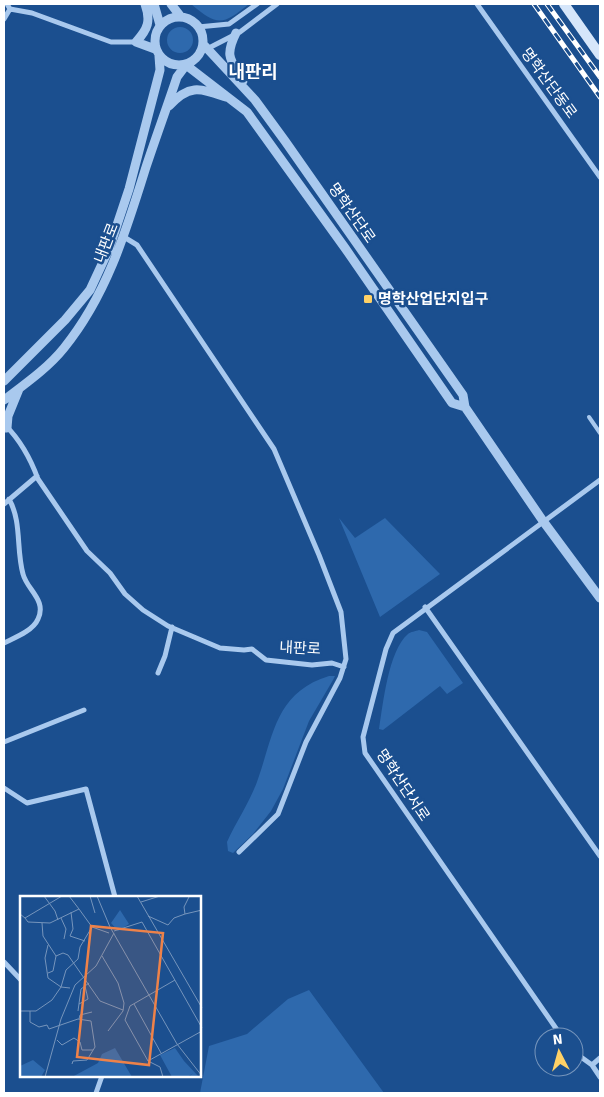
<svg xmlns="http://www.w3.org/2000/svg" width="604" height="1097" font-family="Signika,'Noto Sans KR',sans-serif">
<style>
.green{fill:#2e69ad}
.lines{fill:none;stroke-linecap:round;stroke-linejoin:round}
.service{stroke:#a9c9ee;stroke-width:4}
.minor{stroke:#a9c9ee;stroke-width:5}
.tertiary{stroke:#a9c9ee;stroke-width:9}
.secondary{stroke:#d6e6fa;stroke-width:10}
.rail-casing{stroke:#fff;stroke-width:5}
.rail{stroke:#1b4f8f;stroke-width:3;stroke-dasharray:9;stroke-linecap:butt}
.poi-dot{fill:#ffd166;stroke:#1b4f8f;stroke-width:2}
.labels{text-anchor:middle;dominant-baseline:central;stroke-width:5;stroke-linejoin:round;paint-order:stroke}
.street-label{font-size:15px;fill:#fff;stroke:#1b4f8f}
.poi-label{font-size:15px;font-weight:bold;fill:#fff;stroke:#1b4f8f;text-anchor:start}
.quarter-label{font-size:18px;font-weight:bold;fill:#fff;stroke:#1b4f8f}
.inset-road{fill:none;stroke:#7695bc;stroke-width:1}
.view{fill:#ee8249;fill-opacity:0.15;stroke:#ee8249;stroke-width:2.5}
.inset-edge{fill:none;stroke:#fff;stroke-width:2.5}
</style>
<rect width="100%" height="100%" fill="#1b4f8f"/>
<!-- green -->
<path class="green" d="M191 4H249C223 25 218 27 191 4Z
M167 40a13 13 0 1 1 26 0a13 13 0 1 1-26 0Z
M339 518 355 538 385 518 440 574 380 617Z
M419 630 427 632 463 683 447 694 440 686 383 730 379 729C383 705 388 651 408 634 410 632 416 631 419 630Z
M329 676H335L333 680 309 721 283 789 271 811 253 834 233 853 228 851 227 842C237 820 252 799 259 776 274 732 277 692 329 676Z
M309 990 384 1093H200L209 1046 247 1034 288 999Z"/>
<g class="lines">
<!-- service -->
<path class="service" d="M589 417 600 433"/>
<!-- minor -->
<path class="minor" d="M7 4 10 9 32 13 111 42H136
M477 4 600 177
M4 19 10 9
M198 27 229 24 257 4
M201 52 240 32 277 4
M124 237 137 245 274 449 319 555 341 612 346 659 340 678 306 742 278 814 239 852
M6 426C21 441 31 460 38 479L87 551 110 573 125 594 143 610 168 626 220 648 244 650 252 649 266 660 312 665 332 663 344 667
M4 504 37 476
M425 607 600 856
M4 643C14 638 33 631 38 619 47 600 27 590 23 574 16 549 22 522 9 499
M158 673 165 656 172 627
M4 742 84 710
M4 788 27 803 86 789 115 897
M4 962 21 980
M562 1037 365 753 363 737 386 649 393 633 600 480
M574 1052 592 1065 600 1058
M592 1065 600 1077
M96 1093 102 1076"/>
<!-- tertiary -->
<path class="tertiary" d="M145 4C151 21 148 29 136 42L155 49
M154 4 160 25
M171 4 181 17
M155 41a24 24 0 1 1 48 0a24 24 0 1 1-48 0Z
M236 33C224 57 231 60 243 81
M203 44 255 100 285 141 463 395 465 407 543 521 600 598
M186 65 247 112 345 248 452 403 465 407
M169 106C189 84 199 88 226 97
M4 381 65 320 90 290 109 249 129 189 160 70 159 56
M4 400C25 384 48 368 64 348 107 295 126 231 146 167 156 137 167 107 177 77L186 65
M4 428H7L8 416 19 389"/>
<!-- secondary -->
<path class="secondary" d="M564 4 600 55"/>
<!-- rail casing -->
<g class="rail-casing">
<path id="rail" d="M534 4 600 97
M547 4 600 77"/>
</g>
<!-- rail -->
<use href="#rail" class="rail"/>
</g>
<!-- markers -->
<rect class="poi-dot" x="363" y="294" width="10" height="10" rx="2.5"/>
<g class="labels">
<!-- street labels -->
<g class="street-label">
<text transform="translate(549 83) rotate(54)">명학산단동로</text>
<text transform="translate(352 213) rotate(55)">명학산단로</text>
<text transform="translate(106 243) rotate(-69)">내판로</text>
<text transform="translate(300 648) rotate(3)">내판로</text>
<text transform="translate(403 785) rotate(56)">명학산단서로</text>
</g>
<!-- poi labels -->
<g class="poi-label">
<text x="378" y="299">명학산업단지입구</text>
</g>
<!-- quarter labels -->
<g class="quarter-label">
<text x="253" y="72">내판리</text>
</g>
</g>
<!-- overview -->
<g transform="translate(20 896)">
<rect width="181" height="181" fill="#1b4f8f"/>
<path d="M100 14 109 28 98 35 91 27ZM95 152 112 181H52L78 167 82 158ZM155 152 164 165 179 181H169L173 177 168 181H152L140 159ZM13 164 25 174 21 181H0V170Z" fill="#2e69ad"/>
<path class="inset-road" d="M24 0 35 15 38 24M49 0 59 13M70 0 75 17M77 0 90 31 157 148 182 180M117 0 182 112M121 6 140 0M51 16 53 33 50 40 65 45M0 18 5 22 42 0M165 18 182 14M128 20 148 29 154 22 165 18 164 11 169 1M5 22 8 26 30 27 59 13 72 31 89 37M41 22 46 33 44 43M22 27 23 40 36 60 43 57 48 59 80 105 103 114M94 35 122 26 182 132M28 49 25 62 28 82 41 91 46 74 58 63 60 51 72 31M82 60 98 87 104 107 103 115 88 135M28 77 33 75 36 60M155 84 110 110 105 124 128 165 182 135M59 108 68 103 65 90M114 108 141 157M0 115H16L32 104 41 91 50 92M10 115V126L19 131 27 129 29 133 58 123 71 125 75 151 67 164 53 165 52 168M58 115 61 93 69 87M59 123 60 119 72 116M37 144 42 149 54 142 60 146 62 154H73M128 165 140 171 143 181M25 181 41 123 55 89 76 70 94 37"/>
<path class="view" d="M71 30 143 37 129 169 57 161Z"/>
<rect width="181" height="181" class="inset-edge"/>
</g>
<!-- border -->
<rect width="604" height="1097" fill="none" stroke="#ffffff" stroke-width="10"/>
<!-- north arrow -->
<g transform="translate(559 1052) rotate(354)"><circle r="24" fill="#1b4f8f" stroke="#7695bc"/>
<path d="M0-4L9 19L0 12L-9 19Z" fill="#ffd166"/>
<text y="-8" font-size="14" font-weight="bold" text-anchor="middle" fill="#ffffff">N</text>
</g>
</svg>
